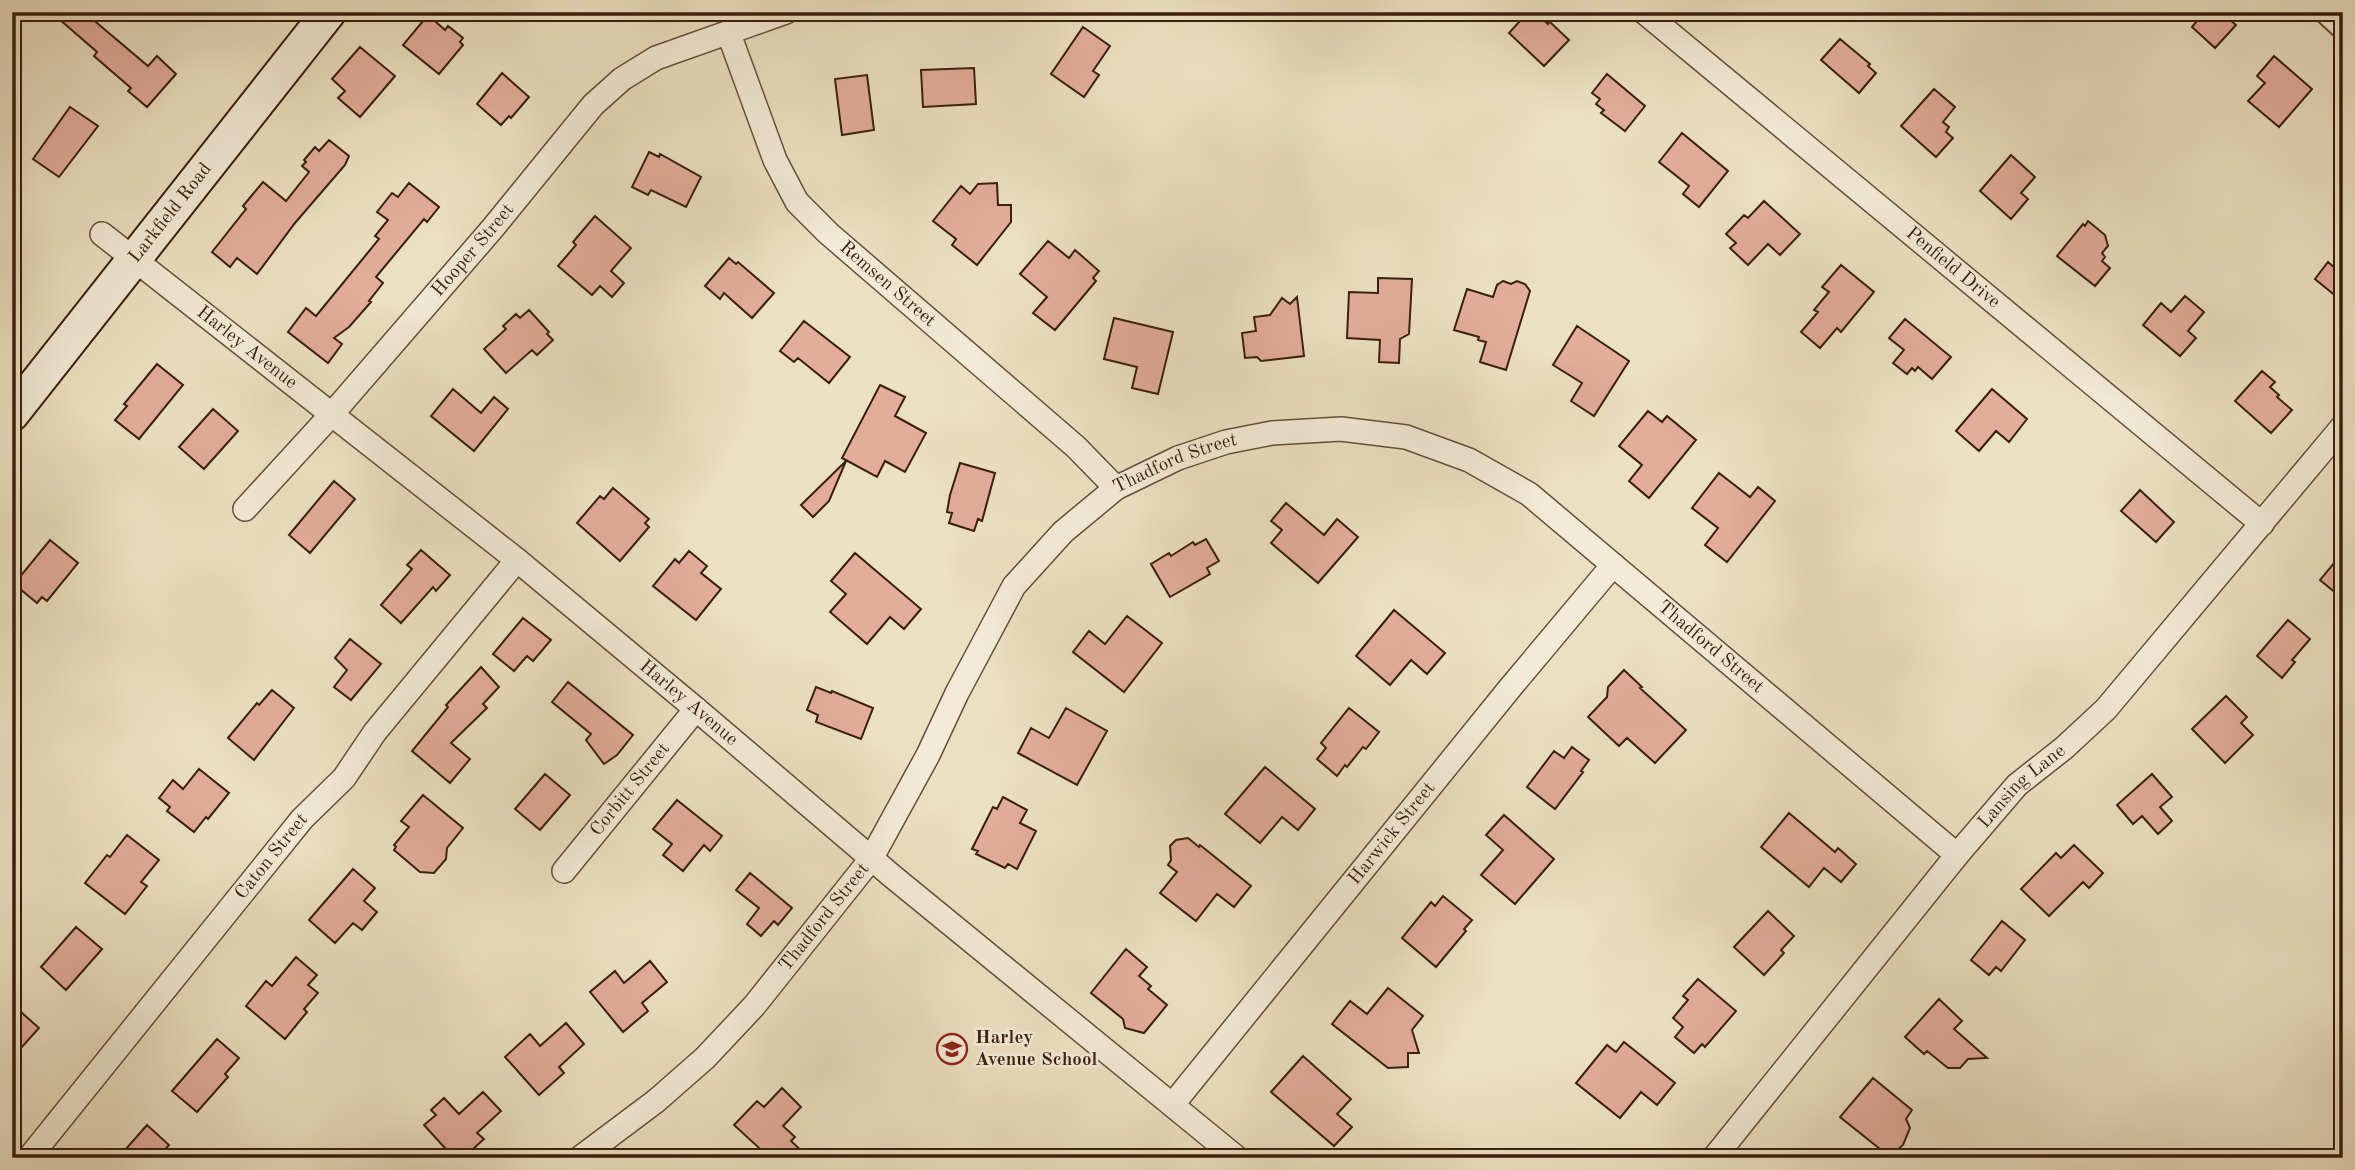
<svg xmlns="http://www.w3.org/2000/svg" width="2355" height="1170" font-family="'Old Standard TT',serif">
<style>
.building{fill:#e3ac9b;stroke:#381f0c;stroke-width:2}
.lines{fill:none;stroke-linecap:round;stroke-linejoin:round}
.minor-casing{stroke:#654f3a;stroke-width:26}
.tertiary-casing{stroke:#654f3a;stroke-width:32}
.secondary-casing{stroke:#381f0c;stroke-width:37}
.minor{stroke:#f3ebd7;stroke-width:23}
.tertiary{stroke:#f3ebd7;stroke-width:28}
.secondary{stroke:#f3ebd7;stroke-width:33}
.labels{text-anchor:middle;dominant-baseline:central;stroke-width:5;stroke-linejoin:round;paint-order:stroke}
.street-label{font-size:19px;fill:#381f0c;stroke:#f3ebd7}
.poi-label{font-size:19px;font-weight:bold;fill:#381f0c;stroke:#f3ebd7;text-anchor:start}
</style>
<rect width="100%" height="100%" fill="#ece0c2"/>
<filter id="stains"><feTurbulence type="fractalNoise" baseFrequency=".00286" numOctaves="4"/><feColorMatrix values="0 0 0 0 .2 0 0 0 0 .09 0 0 0 0 .02 0 0 0 .5 -.17"/></filter>
<radialGradient id="worn" r=".72"><stop offset=".6" stop-color="#630" stop-opacity="0"/><stop offset="1" stop-color="#630" stop-opacity=".3"/></radialGradient>
<!-- building -->
<path class="building" d="M51 12H84L148 66 157 56 176 74 147 107 128 91 131 88 94 56 97 52Z
M1528 12H1535L1548 24 1549 21 1569 40 1544 66 1509 33Z
M2185 12H2221L2236 25 2215 48 2192 27 2196 22Z
M428 15 445 30 448 26 463 38 460 42 463 45 439 74 403 45Z
M1083 27 1110 46 1093 71 1099 75 1084 97 1051 74Z
M1840 39 1870 64 1868 66 1876 73 1859 93 1821 60Z
M360 47 395 76 360 117 338 98 345 91 332 79Z
M2274 56 2312 89 2279 127 2248 101 2265 83 2257 76Z
M974 68 976 104 923 107 921 70Z
M502 73 529 97 511 118 509 116 501 125 477 104Z
M1607 74 1645 106 1625 131 1601 113 1604 110 1596 104 1600 99 1592 93Z
M867 75 874 130 842 135 835 79Z
M1934 89 1955 107 1943 122 1949 127 1946 132 1953 138 1936 157 1901 126Z
M70 107 98 126 59 177 33 159Z
M1682 133 1728 171 1699 207 1683 194 1689 186 1659 162Z
M329 140 349 156 345 165 295 223 257 274 237 258 230 267 212 252 246 209 243 206 263 182 286 201 309 172 302 166 306 162 304 160 315 147 319 151Z
M649 152 659 157 660 154 701 177 686 207 651 190 648 195 632 187Z
M2011 155 2035 177 2021 193 2028 199 2011 219 1980 191Z
M409 183 439 207 427 222 424 219 376 277 383 283 369 301 371 302 349 327 334 338 342 344 328 363 288 332 306 308 316 316 379 239 375 236 388 220 377 212 392 193 398 197Z
M997 183 998 205H1011V222L977 265 952 245 956 239 933 221 961 186 970 194 978 184Z
M1764 201 1800 234 1780 255 1768 244 1748 265 1730 248 1736 243 1726 234 1744 215 1748 218Z
M595 216 631 248 611 271 624 283 612 297 600 286 592 295 558 266 576 245 573 242Z
M2088 221 2105 235 2108 246 2102 253 2105 257 2102 261 2110 268 2095 286 2057 256 2083 224 2085 226Z
M1048 241 1069 258 1075 250 1099 271 1093 278 1096 281 1055 330 1033 313 1047 297 1020 274Z
M729 258 736 264 738 262 774 293 752 318 724 293 720 299 705 286Z
M2328 262 2343 275V302L2315 279Z
M1841 265 1874 292 1841 332 1837 328 1820 348 1801 332 1818 312 1814 310 1829 292 1822 287Z
M1378 278 1412 279 1409 334 1400 339 1399 363 1379 362 1380 340 1347 338 1349 292 1378 293Z
M1503 281 1511 284 1517 281 1525 284 1530 291 1506 370 1480 362 1486 342 1478 340 1479 337 1454 330 1467 289 1493 297 1497 285Z
M2185 296 2204 312 2188 331 2196 338 2180 356 2143 325 2161 303 2171 312Z
M1297 297 1304 356 1261 361 1257 357 1245 358 1242 333 1256 331 1254 317 1270 315 1282 298 1290 304Z
M529 310 549 332 547 334 553 340 537 355 532 350 506 373 484 349 506 329 503 326 516 314 520 318Z
M1114 318 1173 332 1158 394 1132 388 1137 367 1104 359Z
M1905 319 1951 357 1932 379 1918 367 1915 371 1912 368 1907 374 1893 363 1904 350 1889 338Z
M804 321 850 357 829 383 798 358 794 362 780 351Z
M1577 326 1629 361 1594 416 1571 401 1582 383 1553 365Z
M157 364 183 385 139 439 115 420 127 406 124 404Z
M2262 371 2275 382 2270 387 2279 395 2277 397 2292 410 2271 433 2235 401Z
M880 385 905 397 895 416 926 433 905 472 885 461 877 477 842 458Z
M453 389 481 413 494 397 508 409 474 451 431 416Z
M1992 389 2027 419 2009 442 1996 431 1979 451 1956 431Z
M213 409 238 431 204 469 179 447Z
M1648 411 1662 422 1667 416 1696 440 1649 498 1629 481 1642 465 1619 446Z
M846 461 829 501 813 517 801 505Z
M960 463 995 473 982 521 978 519 974 531 949 523 952 513 947 512 950 495Z
M1719 473 1750 497 1758 487 1775 501 1727 562 1705 545 1718 528 1692 508Z
M334 481 355 499 310 553 289 535Z
M613 488 649 519 645 523 649 527 620 561 577 523 600 496 604 499Z
M2140 490 2174 522 2156 542 2121 511Z
M1286 503 1324 535 1337 519 1358 537 1318 583 1271 543 1282 530 1271 521Z
M1206 539 1219 561 1207 568 1210 574 1170 597 1151 564 1169 553 1171 556 1193 542 1195 545Z
M50 540 78 563 47 601 42 597 37 603 14 584Z
M421 550 450 575 436 591 433 587 401 623 381 605 412 569 407 565Z
M689 551 707 566 701 573 721 589 696 620 653 586 675 559 679 563Z
M2343 552V599L2320 580Z
M855 553 921 609 904 629 890 617 867 644 830 612 846 594 831 581Z
M1394 610 1445 653 1427 674 1411 660 1390 685 1356 656Z
M1127 616 1162 643 1124 692 1073 652 1089 631 1105 644Z
M523 618 551 640 533 661 527 656 514 671 493 654Z
M2288 620 2310 639 2292 660 2295 662 2282 678 2257 656Z
M350 639 381 664 351 700 334 687 347 670 335 658Z
M481 667 499 687 483 704 487 708 451 743 470 759 450 783 412 751 448 707 446 705Z
M1624 670 1642 687 1640 688 1686 730 1655 763 1627 738 1619 746 1588 717 1607 697 1608 687Z
M568 682 633 735 617 755 604 764 586 740 591 734 552 702Z
M816 687 831 693 832 691 873 708 861 739 816 722 818 715 807 710Z
M272 690 294 708 254 760 228 738 257 703 259 705Z
M2226 696 2247 717 2241 723 2253 735 2225 763 2192 729Z
M1066 708 1107 731 1077 785 1018 753 1031 728 1049 738Z
M1349 708 1379 732 1366 749 1363 747 1347 767 1345 765 1337 776 1317 759 1326 748 1321 743Z
M1572 747 1589 760 1581 771 1583 772 1555 809 1527 787 1554 751 1564 758Z
M1265 767 1315 809 1298 830 1282 817 1260 843 1225 814Z
M199 769 229 793 208 819 206 817 194 832 167 811 170 807 159 798 173 780 183 789Z
M545 774 570 795 540 830 515 809Z
M2152 774 2172 797 2160 807 2172 821 2158 834 2142 816 2133 824 2117 805Z
M423 795 463 828 447 848 446 859 434 873 420 872 394 850 396 847 394 845 409 827 401 821Z
M1003 797 1027 810 1020 823 1036 831 1017 869 1008 864 1005 868 976 854 978 851 972 849 993 807 997 809Z
M677 800 722 836 710 851 704 845 683 871 663 855 672 844 653 829Z
M1789 813 1835 852 1838 848 1856 864 1841 882 1824 868 1809 887 1761 847Z
M1504 815 1554 859 1515 904 1481 875 1503 850 1486 835Z
M127 835 159 860 141 882 147 886 125 914 85 883 107 855 110 857Z
M1188 838 1199 847 1200 845 1251 886 1234 907 1217 894 1196 921 1160 893 1177 872 1168 865 1171 860 1170 846 1176 840Z
M2074 845 2103 873 2089 888 2083 882 2049 916 2021 889 2056 853 2061 858Z
M353 869 375 888 364 901 377 912 362 930 353 923 335 943 309 920Z
M750 873 792 908 778 925 774 921 761 936 747 924 759 908 736 890Z
M1443 896 1472 920 1464 929 1466 931 1436 967 1402 938 1431 902 1435 906Z
M1768 911 1794 936 1781 950 1784 953 1764 975 1734 947Z
M2002 921 2025 940 2001 971 1996 967 1989 975 1971 960Z
M76 927 102 949 66 990 41 967Z
M1126 949 1147 967 1139 976 1151 986 1148 989 1167 1005 1144 1033 1125 1028 1123 1019 1091 993Z
M296 957 317 975 308 985 318 993 304 1009 307 1012 285 1039 246 1006 266 981 272 986Z
M650 961 667 982 642 1003 648 1011 623 1032 590 992 615 971 624 983Z
M1698 979 1736 1011 1705 1047 1702 1044 1694 1053 1675 1037 1683 1027 1673 1018 1688 1000 1683 996Z
M1388 988 1423 1016 1412 1030 1419 1053H1408V1067L1388 1068 1332 1024 1350 1001 1367 1014Z
M1939 999 1962 1021 1954 1029 1987 1058 1968 1059 1960 1068H1948L1927 1051 1924 1054 1905 1037Z
M12 1004 39 1028 12 1058Z
M566 1023 584 1044 559 1067 564 1073 539 1095 505 1057 530 1034 540 1046Z
M217 1039 239 1058 225 1074 228 1077 197 1112 172 1091Z
M1624 1042 1675 1083 1657 1105 1641 1092 1620 1118 1576 1083 1607 1045 1616 1052Z
M1303 1056 1351 1099 1337 1114 1352 1127 1334 1146 1271 1092Z
M1873 1078 1912 1110 1906 1119 1910 1128 1903 1145 1897 1150 1880 1149 1840 1117Z
M782 1088 801 1107 783 1126 795 1137 791 1141 809 1158H770L734 1125 757 1101 764 1107Z
M483 1092 501 1111 477 1133 484 1139 463 1158H454L424 1125 436 1115 431 1110 444 1098 459 1114Z
M147 1125 169 1145 158 1158H118Z"/>
<g class="lines">
<!-- minor casing -->
<g class="minor-casing">
<g id="minor">
<path id="s1" d="M1644 12 2262 524"/>
<path id="s2" d="M729 34 775 160 797 202 828 233 1076 447 1116 488"/>
<path id="s3" d="M102 234 517 560 696 709 892 876 1237 1158"/>
<path id="s4" d="M245 509 332 414 492 229 593 105 622 79 656 58 786 12"/>
<path id="s5" d="M564 871 696 709"/>
<path id="s6" d="M1173 1104 1510 688 1613 565"/>
<path id="s7" d="M29 1158 302 819 344 778 375 732 517 560"/>
<path id="s8" d="M580 1158 656 1101 705 1058 754 1006 871 859 928 755 957 693 1014 586 1063 532 1116 488 1178 458 1226 442 1272 433 1341 429 1406 437 1469 460 1529 494 1957 855"/>
<path id="s9" d="M1714 1158 1957 855 2017 785 2064 748 2106 709 2343 426"/>
</g>
</g>
<!-- tertiary casing -->
<g class="tertiary-casing">
<path id="tertiary" d="M2330 12 2343 24"/>
</g>
<!-- secondary casing -->
<g class="secondary-casing">
<g id="secondary">
<path id="s10" d="M12 414 329 12"/>
</g>
</g>
<!-- minor -->
<use href="#minor" class="minor"/>
<!-- tertiary -->
<use href="#tertiary" class="tertiary"/>
<!-- secondary -->
<use href="#secondary" class="secondary"/>
</g>
<!-- icons -->
<defs>
<g id="school-ring" transform="scale(1.575)"><circle r="9.5" fill="#f3ebd7" stroke="#8f2418" stroke-width="1.5"/><path d="M0-5L7-2L0 1L-7-2ZM-4 1L0 2.5L4 1V4Q0 6-4 4Z" fill="#8f2418"/></g>
</defs>
<g fill-rule="evenodd">
<use href="#school-ring" x="952" y="1049"/>
</g>
<g class="labels">
<!-- street labels -->
<g class="street-label">
<text stroke="none"><textPath href="#s10" startOffset="256">Larkfield Road</textPath></text>
<text stroke="none"><textPath href="#s4" startOffset="345">Hooper Street</textPath></text>
<text stroke="none"><textPath href="#s1" startOffset="401">Penfield Drive</textPath></text>
<text stroke="none"><textPath href="#s2" startOffset="304">Remsen Street</textPath></text>
<text stroke="none"><textPath href="#s3" startOffset="184">Harley Avenue</textPath></text>
<text stroke="none"><textPath href="#s8" startOffset="934">Thadford Street</textPath></text>
<text stroke="none"><textPath href="#s8" startOffset="1544">Thadford Street</textPath></text>
<text stroke="none"><textPath href="#s3" startOffset="751">Harley Avenue</textPath></text>
<text stroke="none"><textPath href="#s9" startOffset="483">Lansing Lane</textPath></text>
<text stroke="none"><textPath href="#s5" startOffset="105">Corbitt Street</textPath></text>
<text stroke="none"><textPath href="#s6" startOffset="348">Harwick Street</textPath></text>
<text stroke="none"><textPath href="#s7" startOffset="387">Caton Street</textPath></text>
<text stroke="none"><textPath href="#s8" startOffset="345">Thadford Street</textPath></text>
</g>
<!-- poi labels -->
<g class="poi-label">
<text x="975" y="1038">Harley<tspan x="975" dy="22">Avenue School</tspan></text>
</g>
</g>
<!-- margin -->
<rect width="2355" height="1170" fill="none" stroke="#ece0c2" stroke-width="42"/>
<rect x="14" y="14" width="2327" height="1142" fill="none" stroke="#381f0c" stroke-width="3.5"/>
<rect x="21" y="21" width="2313" height="1128" fill="none" stroke="#381f0c" stroke-width="2"/>
<rect width="100%" height="100%" filter="url(#stains)"/>
<rect width="100%" height="100%" fill="url(#worn)"/>
</svg>
